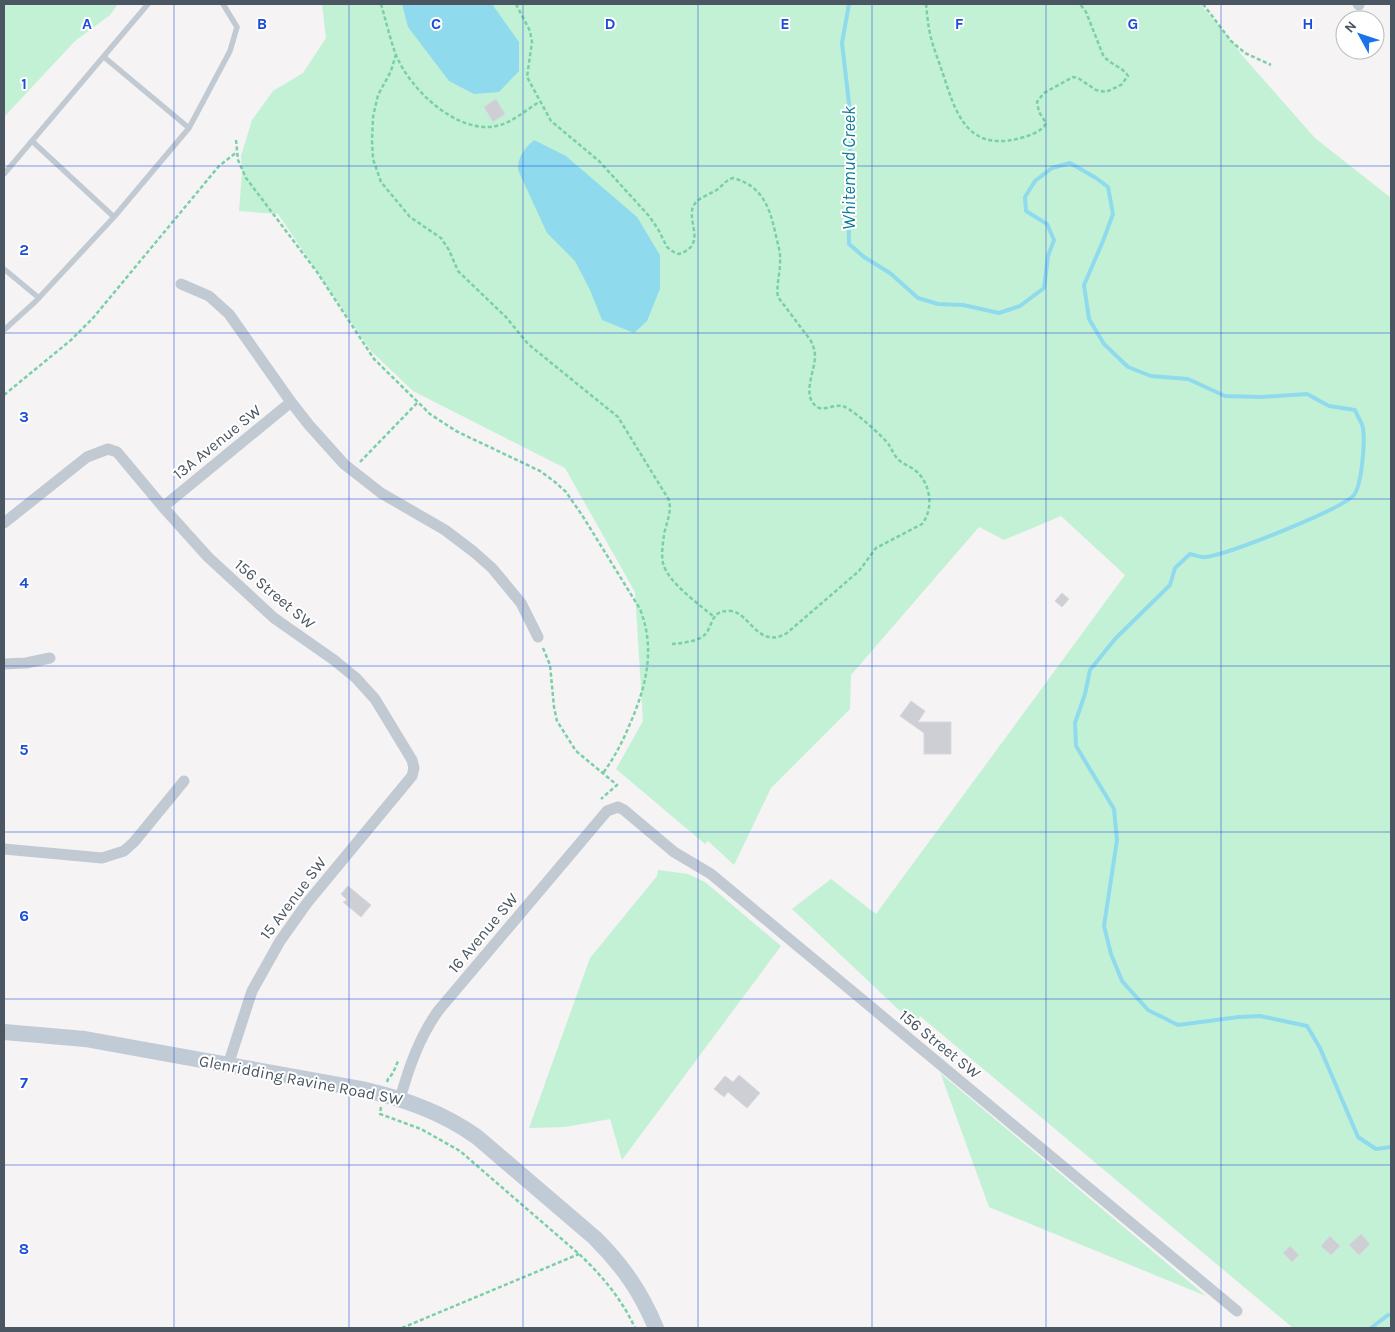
<svg xmlns="http://www.w3.org/2000/svg" width="1395" height="1332" font-family="Karla,sans-serif">
<style>
.green{fill:#c3f1d5}
.water{fill:#90daee}
.lines{fill:none;stroke-linecap:round;stroke-linejoin:round}
.stream{stroke:#90daee;stroke-width:4}
.building{fill:#cdcfd5;stroke:#d7d9de}
.path{stroke:#7ad0a6;stroke-width:2.5;stroke-dasharray:4 2.5;stroke-linecap:butt}
.lane{stroke:#c1cad2;stroke-width:5.5}
.street{stroke:#c1cad2;stroke-width:11}
.secondary{stroke:#c1cbd6;stroke-width:16}
.grid{fill:none;stroke:#1d4ed8;stroke-width:1;stroke-opacity:0.55}
.labels{text-anchor:middle;dominant-baseline:central;stroke-width:4;stroke-linejoin:round;paint-order:stroke}
.street-label{font-size:16px;fill:#4a5661;stroke:#fff}
.water-label{font-size:18px;font-style:italic;fill:#0c7c9b;stroke:#fff}
.grid-label{font-size:16px;text-anchor:middle;font-weight:bold;fill:#1d4ed8;stroke:#fff;stroke-width:4;stroke-linejoin:round;paint-order:stroke}
</style>
<rect width="100%" height="100%" fill="#f5f3f3"/>
<!-- green -->
<path class="green" d="M4 4H118L110 15 75 41 4 117Z
M322 4H1200L1236 46 1240 53 1315 138 1391 198V1328H1293L920 1016 916 1026 792 909 831 879 876 914 1125 575 1061 516 1004 540 979 527 851 675 850 709 771 788 734 865 708 841 705 844 616 769 643 721 635 592 565 468 413 391 371 351 278 214 239 211 242 173 241 156 252 120 273 91 303 73 326 38Z
M658 870 688 874 705 882 781 946 622 1160 610 1119 565 1127 529 1128 590 958 657 876Z
M940 1072V1073L1206 1296 989 1207Z"/>
<!-- water -->
<path class="water" d="M402 4H492L519 42V71L499 92 474 94 449 81 408 27Z
M534 140 566 156 637 217 660 255V289L647 321 634 333 602 320 590 290 575 261 547 233 518 170C518 156 524 149 534 140Z"/>
<g class="lines">
<!-- stream -->
<path class="stream" d="M849 4 842 43 852 129 848 173 849 244 864 257 890 273 918 298 938 304 963 305 999 313 1020 306 1044 288 1048 256 1054 240 1047 224 1026 211 1025 197 1035 181 1052 168 1070 163 1096 178 1108 187 1113 214 1103 241 1084 285 1089 319 1104 344 1128 367 1151 376 1188 379 1225 396 1261 397 1307 394 1329 406 1355 410C1357 416 1362 422 1363 428 1365 442 1362 484 1354 495 1342 509 1225 556 1205 557 1201 558 1195 555 1190 554L1175 568 1170 585 1115 639 1090 670 1085 694 1075 723 1076 746 1114 809 1117 840 1104 926 1111 954 1122 981 1148 1010 1178 1025 1239 1017 1260 1016 1307 1026 1320 1048 1358 1137 1376 1149 1391 1147
M1371 1328 1388 1315H1391"/>
</g>
<!-- building -->
<path class="building" d="M496 99 505 114 493 122 484 107Z
M1062 593 1069 599 1062 607 1055 601Z
M911 701 925 711 918 722H951V754H924V733L900 716Z
M348 886 371 905 361 917 343 902 347 900 341 894Z
M739 1075 760 1093 747 1108 728 1092 724 1097 714 1089 725 1076 733 1082Z
M1361 1234 1370 1244 1359 1255 1349 1245Z
M1330 1236 1340 1246 1331 1255 1321 1246Z
M1290 1246 1299 1255 1292 1262 1283 1253Z"/>
<g class="lines">
<!-- path -->
<path class="path" d="M381 4C386 21 390 39 396 55 410 89 456 134 496 126 512 123 526 110 539 102
M516 4 530 31 532 42 527 77 551 121 599 161 649 216 658 229 667 247 675 253 679 254C707 245 687 222 693 207 697 197 710 195 718 189 723 185 726 180 733 178 763 186 770 208 776 236 778 245 781 253 780 263 780 274 776 286 778 297L811 341C813 346 815 350 815 356 815 372 800 398 819 408 827 410 837 403 845 407 853 410 884 437 889 445 892 449 893 454 897 458 902 464 910 466 916 471 931 484 934 509 922 524L876 548 859 571 787 633C758 650 750 613 731 611 708 609 714 630 702 637 694 642 682 643 672 644
M926 4C927 14 928 24 930 34 933 47 938 59 942 71 955 110 965 151 1017 139 1025 137 1043 132 1046 123L1039 112 1037 102 1044 93 1073 77 1078 78 1096 90 1106 92 1121 85 1128 76C1123 67 1110 65 1103 55L1086 12 1080 4
M1203 4 1231 41 1245 53 1271 65
M396 54 391 71 378 95 373 117 372 140 373 159 381 182 410 217 441 238 449 250 458 271 506 317 528 344 618 417 669 500C672 513 666 523 664 535 663 543 661 554 663 563 668 583 699 604 714 617
M236 140 238 160 246 178 317 272 374 359 430 414 456 431 540 471 555 482 566 492 582 515 640 609C656 649 646 688 629 726 622 743 614 758 603 773
M4 395 71 340 93 318 219 166 237 152
M360 462 418 402
M543 648 550 665 554 707 557 721 576 751 617 785 601 799
M387 1082 388 1079 393 1073 398 1061
M381 1107 380 1114 421 1129 460 1151 579 1254C601 1274 623 1301 635 1328
M402 1328 579 1254"/>
<!-- lane -->
<path class="lane" d="M104 57 189 128
M32 141 114 217
M4 174 148 4
M4 269 39 298
M4 330 35 302 114 217 189 128 230 51 237 27 223 4"/>
<!-- street -->
<path class="street" d="M1358 4 1359 5
M181 284 209 296 229 314 291 402 309 425 344 464 381 493 445 530 474 552 492 568 521 603 538 637
M163 507 291 402
M4 523 87 457 108 449 117 452 163 507 208 557 274 618 334 660 356 678 375 699 412 760 414 768 412 776 307 903 280 941 252 991 228 1065
M4 664 26 663 50 658
M4 849 102 858 124 851 134 842 184 781
M400 1099C409 1067 419 1038 438 1011L607 811 618 807 624 810 674 852 711 874 1237 1311"/>
<!-- secondary -->
<path class="secondary" d="M4 1032 85 1039 362 1089C404 1099 442 1112 477 1137L595 1238C623 1266 641 1292 656 1328"/>
</g>
<!-- grid -->
<path class="grid" d="M174 4V1328M349 4V1328M523 4V1328M698 4V1328M872 4V1328M1046 4V1328M1221 4V1328M4 166H1391M4 333H1391M4 499H1391M4 666H1391M4 832H1391M4 999H1391M4 1165H1391"/>
<g class="labels">
<!-- street labels -->
<g class="street-label">
<text transform="translate(217 442) rotate(-39)">13A Avenue SW</text>
<text transform="translate(275 594) rotate(40)">156 Street SW</text>
<text transform="translate(293 898) rotate(-53)">15 Avenue SW</text>
<text transform="translate(483 933) rotate(-50)">16 Avenue SW</text>
<text transform="translate(940 1044) rotate(39)">156 Street SW</text>
<text transform="translate(301 1080) rotate(11)">Glenridding Ravine Road SW</text>
</g>
<!-- water labels -->
<g class="water-label">
<text transform="translate(849 168) rotate(-90)">Whitemud Creek</text>
</g>
</g>
<g class="grid-label">
<text x="87" y="29">A</text>
<text x="262" y="29">B</text>
<text x="436" y="29">C</text>
<text x="610" y="29">D</text>
<text x="785" y="29">E</text>
<text x="959" y="29">F</text>
<text x="1133" y="29">G</text>
<text x="1308" y="29">H</text>
<text x="24" y="89">1</text>
<text x="24" y="255">2</text>
<text x="24" y="422">3</text>
<text x="24" y="588">4</text>
<text x="24" y="755">5</text>
<text x="24" y="921">6</text>
<text x="24" y="1088">7</text>
<text x="24" y="1254">8</text>
</g>
<!-- border -->
<rect width="1395" height="1332" fill="none" stroke="#4a5661" stroke-width="10"/>
<!-- north arrow -->
<g transform="translate(1360 35) rotate(310)"><circle r="24" fill="#ffffff" stroke="#b7bbc0"/>
<path d="M0-4L9 19L0 12L-9 19Z" fill="#1a73e8"/>
<text y="-8" font-size="14" font-weight="bold" text-anchor="middle" fill="#4a5661">N</text>
</g>
</svg>
